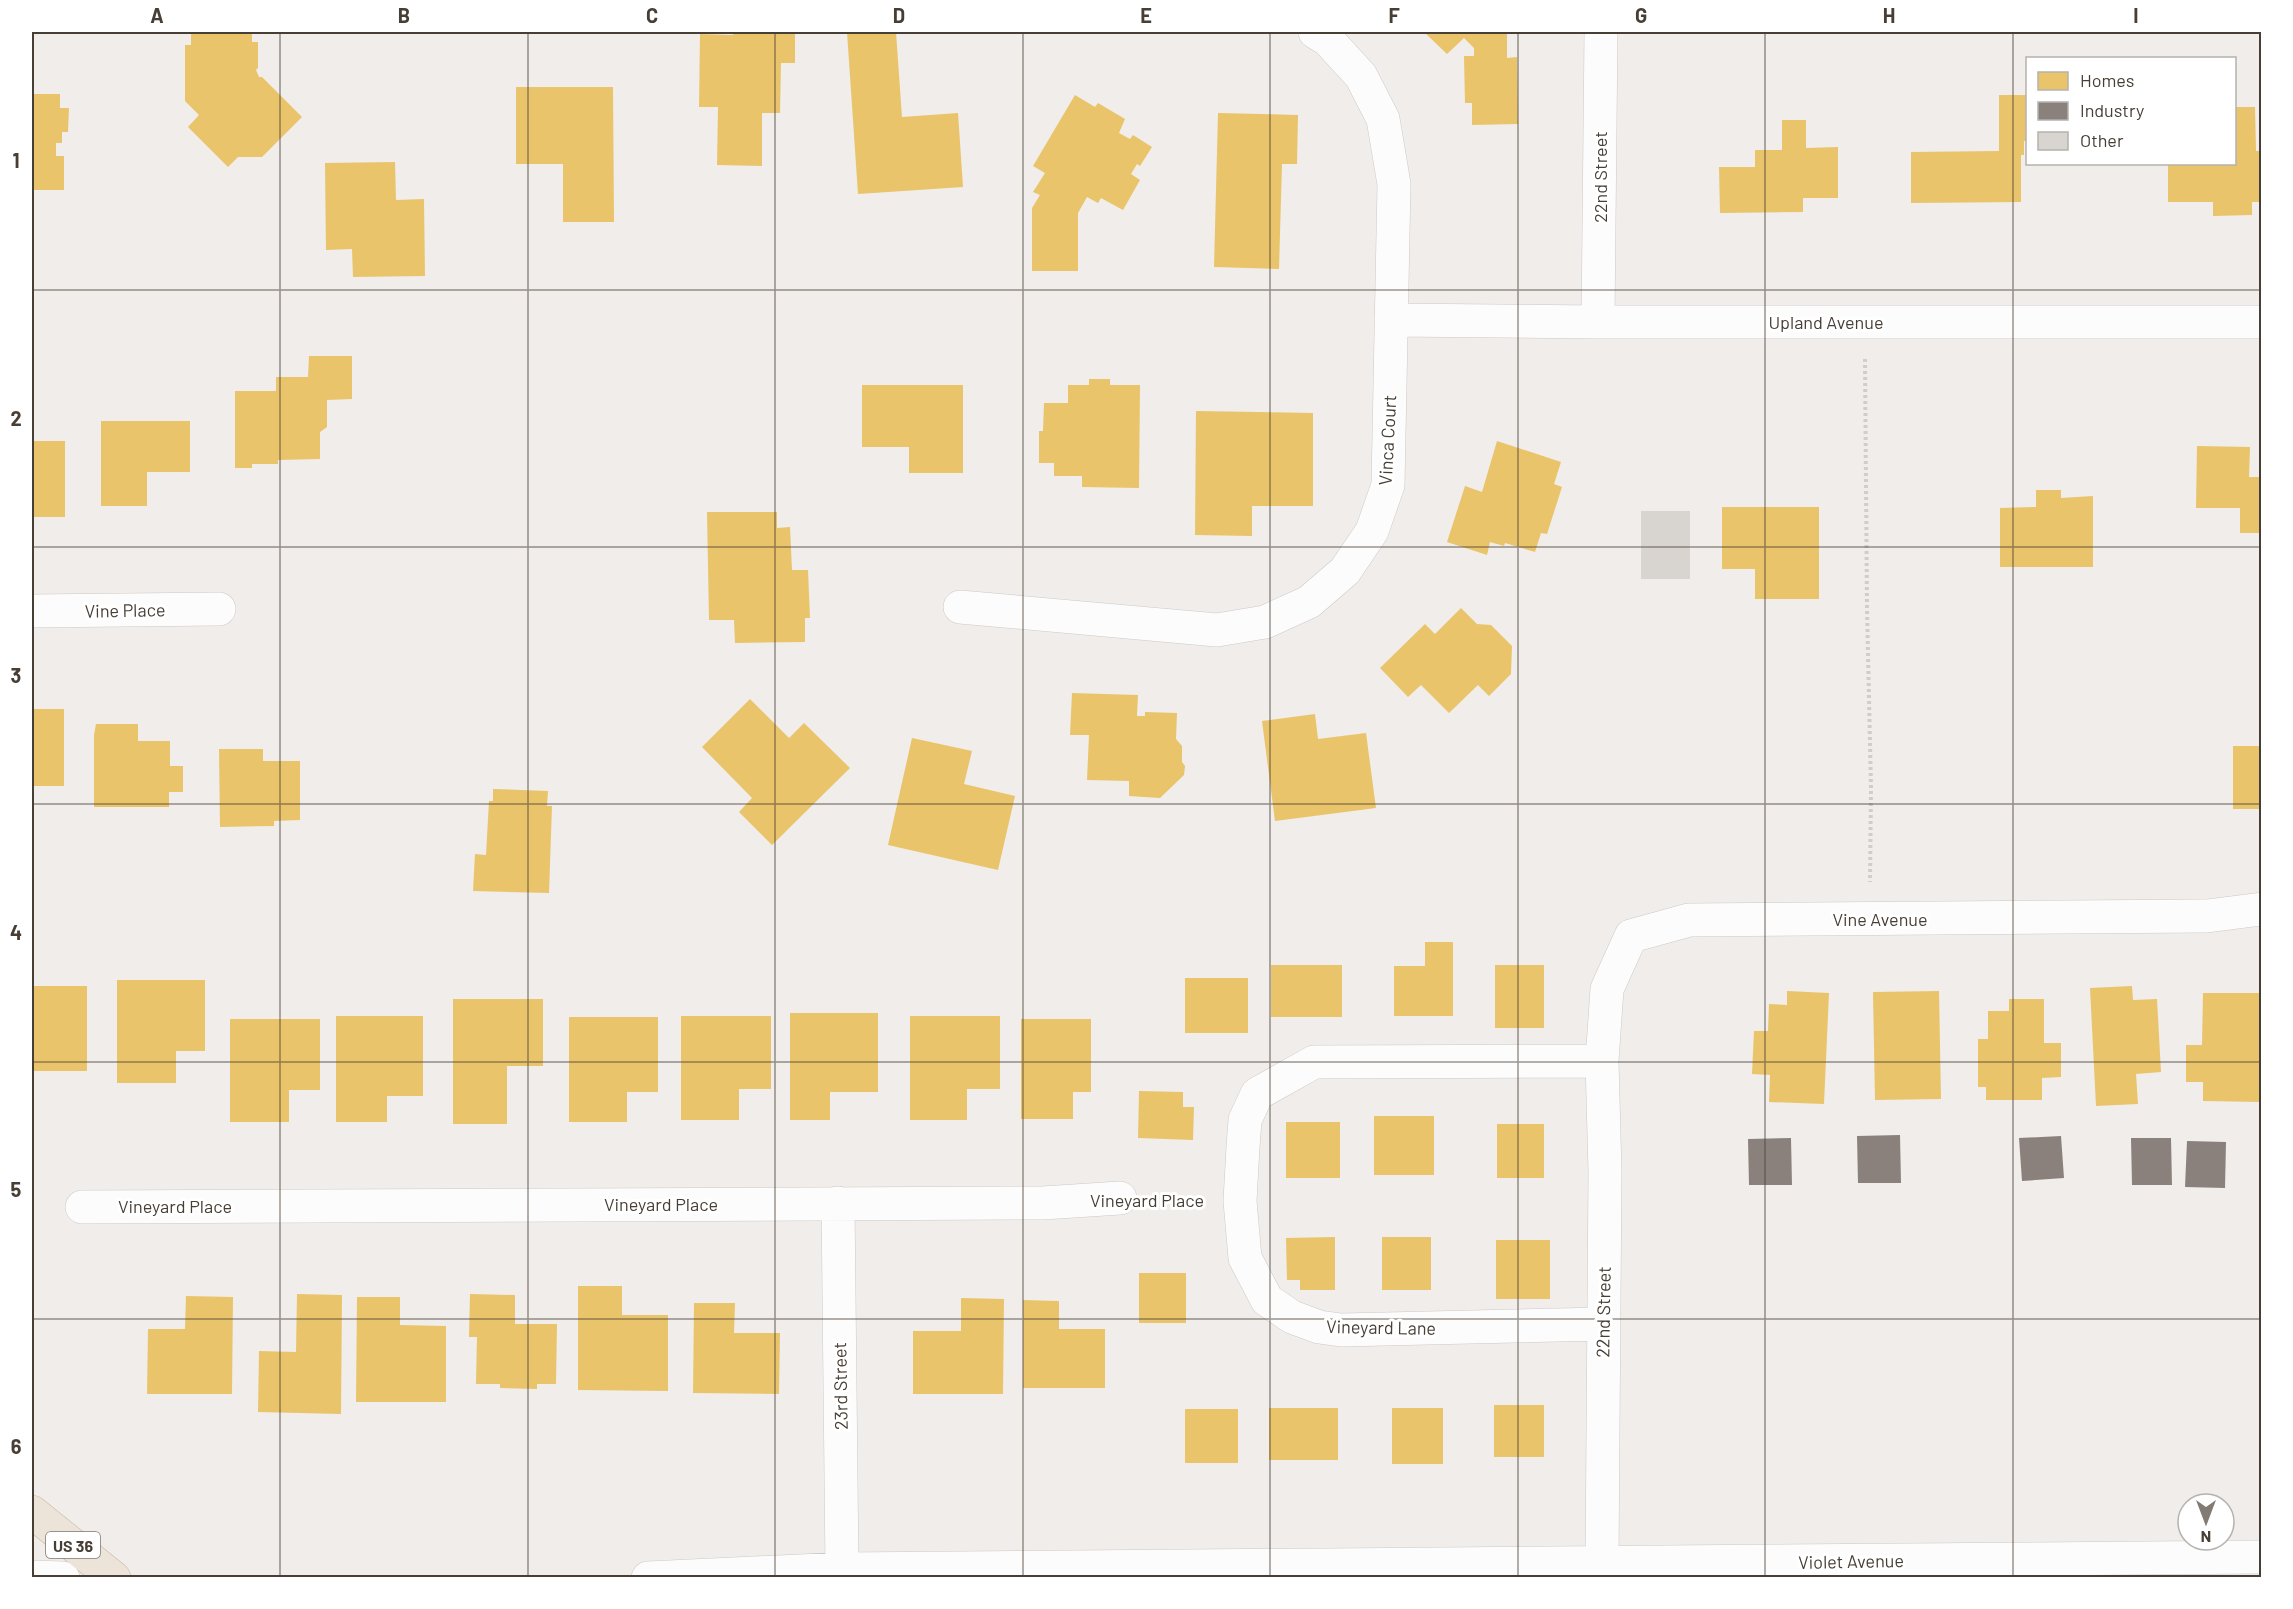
<svg xmlns="http://www.w3.org/2000/svg" width="2293" height="1609" font-family="Barlow,sans-serif">
<style>
.homes{fill:#e9c46a}
.industry{fill:#8a817c}
.building{fill:#d8d4d0}
.lines{fill:none;stroke-linecap:round;stroke-linejoin:round}
.minor-casing{stroke:#cdc9c6;stroke-width:34}
.highway-casing{stroke:#cab9a4;stroke-width:34}
.path{stroke:#d1ceca;stroke-width:4;stroke-dasharray:3 3;stroke-linecap:butt}
.minor{stroke:#fdfcfc;stroke-width:33}
.highway{stroke:#ece4d9;stroke-width:33}
.grid{fill:none;stroke:#473e35;stroke-width:1.5;stroke-opacity:0.55}
.labels{text-anchor:middle;dominant-baseline:central;stroke-width:6;stroke-linejoin:round;paint-order:stroke}
.shield{fill:#fff;stroke:#7e7872;stroke-width:1.5}
.shield-label{font-size:16px;font-weight:bold;fill:#473e35}
.street-label{font-size:18px;fill:#473e35;stroke:#fff}
.neatline{fill:none;stroke:#473e35;stroke-width:2}
.grid-label{font-size:20px;text-anchor:middle;font-weight:bold;fill:#473e35}
</style>
<rect width="100%" height="100%" fill="#f0edea"/>
<!-- homes -->
<path class="homes" d="M191 32H252V42H258V68L256 70 259 77H262L302 117 262 157H238L228 167 188 127 199 115 185 101V45H191Z
M733 32H795V63H781L780 113H762V166L717 165 718 107H699L700 34 733 35Z
M847 32H896L902 117 958 113 963 187 858 194Z
M1424 32H1505L1507 34V58L1517 57 1518 124 1472 125V103H1465L1464 56H1474V48L1464 38 1447 54Z
M516 87H613L614 222H563V164H516Z
M32 94H60V108H69L68 132H62V143H56V156H64V190H32Z
M1075 95 1095 107 1098 103 1125 119 1119 133 1130 139 1133 135 1152 147 1140 166 1137 164 1131 174 1140 180 1123 210 1101 198 1098 203 1087 197 1078 213V271H1032V208L1040 195 1033 192 1045 173 1033 166Z
M1999 95H2028V141H2024V155H2021V202L1911 203V152L1999 151Z
M2234 107H2255L2256 151H2262V202H2252V215L2213 216V202H2168V164H2234Z
M1218 113 1298 115 1297 164H1282L1279 269 1214 267Z
M1782 120H1806V148L1838 147V198H1803V212L1720 213 1719 167H1755V150H1782Z
M395 162 396 200 424 199 425 276 353 277 352 249 326 250 325 163Z
M309 356H352V399L327 400V427L320 432V459L278 460V464H252V468H235V391H276V377H308Z
M1089 379H1110V385H1140L1139 488 1082 487V476H1054V463H1039V431H1043L1044 403H1068V385H1089Z
M862 385H963V473H909V447H862Z
M1196 411 1313 413V506H1252V536L1195 535Z
M101 421H190V472H147V506H101Z
M32 441H65V517H32Z
M1497 441 1561 462 1554 484 1562 487 1547 534 1541 533 1535 552 1505 543 1504 546 1490 542 1487 555 1447 542 1465 486 1482 492Z
M2197 446 2250 447 2249 477H2262V533H2240V508H2196Z
M2036 490H2061V498L2093 496V567H2000V508L2036 507Z
M1722 507H1819V599H1755V569H1722Z
M707 512H777V528L790 527 792 570H808L810 618H805V642L735 643 734 620H709Z
M1461 608 1477 624 1491 625 1512 646 1511 674 1489 696 1478 685 1449 713 1421 685 1408 697 1380 668 1425 624 1435 634Z
M1072 693 1138 695 1137 716H1145V712L1177 713 1176 739 1182 746V762L1185 766 1184 775 1160 798 1129 796V781L1087 780 1089 735H1070Z
M750 699 789 738 804 723 850 768 772 845 739 812 752 798 702 747Z
M32 709H64V786H32Z
M1315 714 1318 739 1366 733 1376 808 1275 821 1262 721Z
M96 724H138V741H170V766H183V792H169V807H94V735Z
M912 738 972 751 964 784 1015 796 998 870 888 845Z
M2233 746H2262V809H2233Z
M219 749H263V761H300V820L274 821V826L220 827Z
M493 789 548 791 547 806H552L549 893 473 891 475 854 486 855 489 801H493Z
M1425 942H1453V1016H1394V966H1425Z
M1271 965H1342V1017H1271Z
M1495 965H1544V1028H1495Z
M1185 978H1248V1033H1185Z
M117 980H205V1051H176V1083H117Z
M32 986H87V1071H32Z
M2132 986 2133 1000 2157 999 2161 1072 2136 1074 2138 1104 2096 1106 2090 988Z
M1787 991 1829 993 1824 1104 1769 1102 1770 1075 1752 1074 1754 1031H1768L1769 1004 1787 1005Z
M1939 991 1941 1099 1875 1100 1873 992Z
M2203 993H2262V1102L2203 1101V1082H2186V1045H2202Z
M453 999H543V1066H507V1124H453Z
M2009 999H2044V1043H2061V1077L2042 1078V1100H1986V1087H1978V1039H1988V1011H2009Z
M790 1013H878V1092H830V1120H790Z
M336 1016H423V1096H387V1122H336Z
M681 1016H771V1089H739V1120H681Z
M910 1016H1000V1089H967V1120H910Z
M569 1017H658V1092H627V1122H569Z
M230 1019H320V1090H289V1122H230Z
M1021 1019H1091V1092H1073V1119H1021Z
M1139 1091 1183 1092V1107H1194L1193 1140 1138 1138Z
M1374 1116H1434V1175H1374Z
M1286 1122H1340V1178H1286Z
M1497 1124H1544V1178H1497Z
M1335 1237V1290H1300V1280H1287L1286 1238Z
M1382 1237H1431V1290H1382Z
M1496 1240H1550V1299H1496Z
M1139 1273H1186V1323H1139Z
M578 1286H622V1315H668V1391L578 1390Z
M297 1294 342 1295 341 1414 258 1412 259 1351 296 1352Z
M470 1294 515 1295V1324H557L556 1384H537V1389L500 1388V1384H476L477 1337H469Z
M186 1296 233 1297 232 1394H147L148 1329H185Z
M357 1297H400V1325L446 1326V1402H356Z
M961 1298 1004 1299 1003 1394H913V1331H961Z
M1023 1300 1059 1301V1329H1105V1388H1023Z
M694 1303H735L734 1333H780L779 1394 693 1393Z
M1494 1405H1544V1457H1494Z
M1269 1408H1338V1460H1269Z
M1392 1408H1443V1464H1392Z
M1185 1409H1238V1463H1185Z"/>
<!-- industry -->
<path class="industry" d="M1900 1135 1901 1183H1858L1857 1136Z
M2061 1136 2064 1178 2022 1181 2019 1138Z
M1791 1138 1792 1185H1749L1748 1139Z
M2131 1138H2171L2172 1185H2132Z
M2187 1141 2226 1142 2225 1188 2185 1187Z"/>
<!-- building -->
<path class="building" d="M1641 511H1690V579H1641Z"/>
<g class="lines">
<!-- minor casing -->
<g class="minor-casing">
<path id="minor" d="M1391 320 1598 322H2262
M1598 322 1601 32
M960 607 1217 630 1265 622 1309 602 1345 571 1372 531 1388 485 1394 184 1383 119 1361 76 1328 40 1315 32
M32 611 219 609
M1602 1061 1314 1062 1257 1094 1245 1120 1243 1147 1240 1201 1245 1258 1267 1300 1292 1317 1319 1327 1341 1330 1602 1324
M838 1203 842 1569
M82 1207 1043 1203 1120 1198
M1602 1564 1605 1172 1602 1061 1607 989 1631 936 1689 920 2207 916 2262 909
M32 1577 63 1578
M648 1578 842 1569 2262 1557"/>
</g>
<!-- highway casing -->
<g class="highway-casing">
<path id="highway" d="M32 1512 114 1578"/>
</g>
<!-- path -->
<path class="path" d="M1865 359 1867 608 1871 788 1870 882
M1156 1199 1203 1200"/>
<!-- minor -->
<use href="#minor" class="minor"/>
<!-- highway -->
<use href="#highway" class="highway"/>
</g>
<!-- grid -->
<path class="grid" d="M280 32V1578M528 32V1578M775 32V1578M1023 32V1578M1270 32V1578M1518 32V1578M1765 32V1578M2013 32V1578M32 290H2262M32 547H2262M32 804H2262M32 1062H2262M32 1319H2262"/>
<g class="labels">
<!-- shield labels -->
<rect class="shield" x="46" y="1532" width="54" height="26" rx="4.5"/>
<g class="shield-label">
<text x="73" y="1545">US 36</text>
</g>
<!-- street labels -->
<g class="street-label">
<text transform="translate(1600 177) rotate(-90)">22nd Street</text>
<text x="1826" y="322">Upland Avenue</text>
<text transform="translate(1387 440) rotate(-87)">Vinca Court</text>
<text transform="translate(125 610) rotate(-1)">Vine Place</text>
<text x="1880" y="919">Vine Avenue</text>
<text x="1147" y="1200">Vineyard Place</text>
<text x="661" y="1204">Vineyard Place</text>
<text x="175" y="1206">Vineyard Place</text>
<text transform="translate(1603 1312) rotate(-89)">22nd Street</text>
<text transform="translate(1381 1327) rotate(1)">Vineyard Lane</text>
<text transform="translate(840 1386) rotate(-91)">23rd Street</text>
<text transform="translate(1851 1561) rotate(-1)">Violet Avenue</text>
</g>
</g>
<!-- border -->
<rect width="2293" height="1609" fill="none" stroke="#ffffff" stroke-width="66"/>
<!-- legend -->
<rect x="2026" y="57" width="210" height="108" fill="#ffffff" stroke="#b5b2ae" stroke-width="1.5"/>
<rect x="2038" y="72" width="30" height="18" fill="#e9c46a" stroke="#b5b2ae" stroke-width="1.5"/>
<text x="2080" y="87" font-size="18" fill="#473e35">Homes</text>
<rect x="2038" y="102" width="30" height="18" fill="#8a817c" stroke="#b5b2ae" stroke-width="1.5"/>
<text x="2080" y="117" font-size="18" fill="#473e35">Industry</text>
<rect x="2038" y="132" width="30" height="18" fill="#d8d4d0" stroke="#b5b2ae" stroke-width="1.5"/>
<text x="2080" y="147" font-size="18" fill="#473e35">Other</text>
<!-- north arrow -->
<g transform="translate(2206 1522) rotate(180)"><circle r="28" fill="#ffffff" stroke="#b5b2ae" stroke-width="1.5"/>
<path d="M0-4.5L10 22L0 15L-10 22Z" fill="#827b74"/>
<text y="-9" font-size="16" font-weight="bold" text-anchor="middle" fill="#473e35">N</text>
</g>
<rect x="33" y="33" width="2227" height="1543" class="neatline"/>
<g class="grid-label">
<text x="157" y="23">A</text>
<text x="404" y="23">B</text>
<text x="652" y="23">C</text>
<text x="899" y="23">D</text>
<text x="1146" y="23">E</text>
<text x="1394" y="23">F</text>
<text x="1641" y="23">G</text>
<text x="1889" y="23">H</text>
<text x="2136" y="23">I</text>
<text x="16" y="168">1</text>
<text x="16" y="426">2</text>
<text x="16" y="683">3</text>
<text x="16" y="940">4</text>
<text x="16" y="1197">5</text>
<text x="16" y="1454">6</text>
</g>
</svg>
